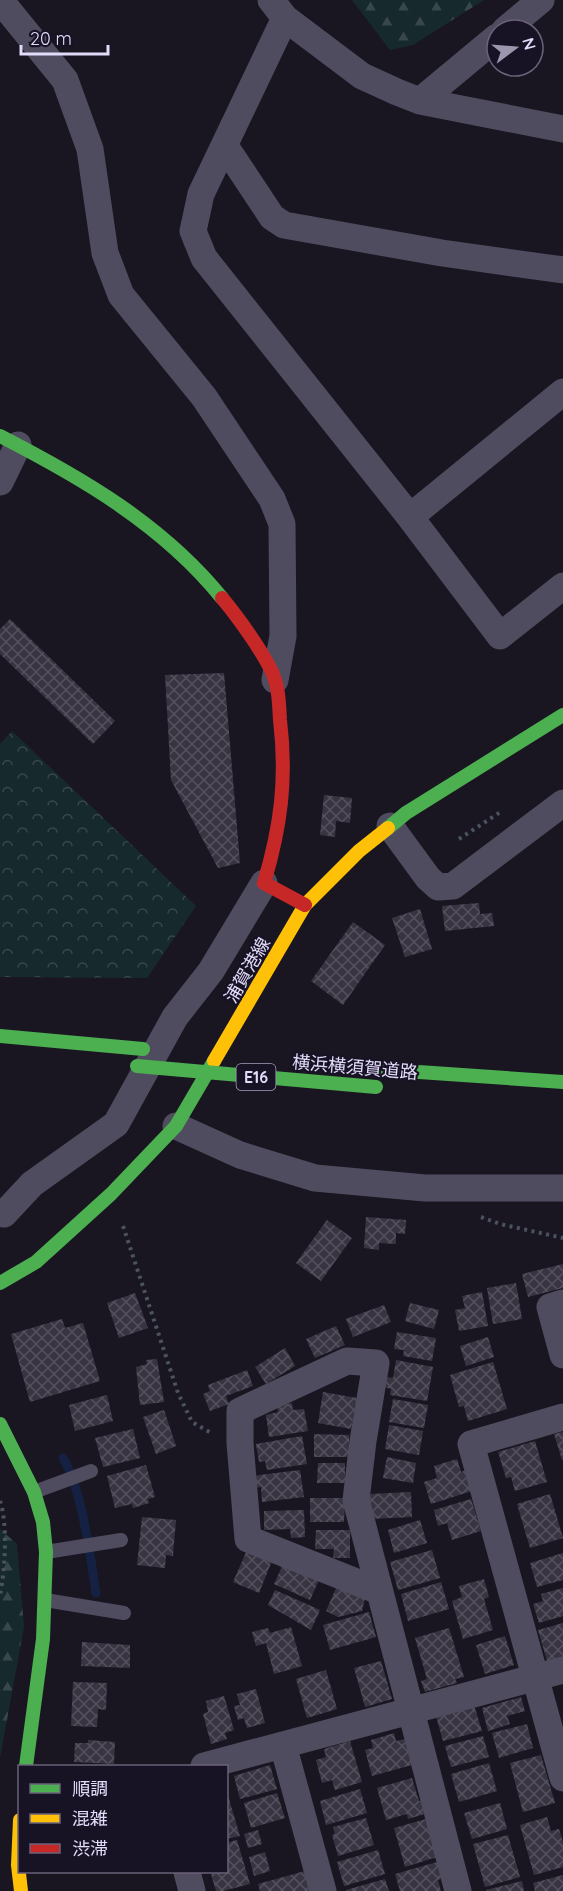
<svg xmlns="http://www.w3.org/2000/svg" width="563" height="1891" font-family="Quicksand,'Noto Sans JP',sans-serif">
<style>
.forest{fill:url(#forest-firs)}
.park{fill:url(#park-crowns)}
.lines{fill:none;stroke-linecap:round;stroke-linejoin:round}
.stream{stroke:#152143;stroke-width:9}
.building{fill:url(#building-cross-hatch)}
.path{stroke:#4b5360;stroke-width:4;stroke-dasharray:3 4.5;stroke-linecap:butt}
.lane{stroke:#504c60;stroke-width:14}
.street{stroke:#504c60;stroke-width:27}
.fast{stroke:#4caf50;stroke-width:14}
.slow{stroke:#ffc107;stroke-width:14}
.jam{stroke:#c62828;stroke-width:14}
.fast-bridge{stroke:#4caf50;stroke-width:14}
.labels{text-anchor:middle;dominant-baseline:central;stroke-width:4.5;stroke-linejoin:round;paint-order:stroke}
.shield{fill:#181225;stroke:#a59fba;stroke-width:1.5}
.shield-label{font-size:16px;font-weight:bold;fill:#e2dbfa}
.street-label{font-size:18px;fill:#e2dbfa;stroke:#181225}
</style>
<defs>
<pattern id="forest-firs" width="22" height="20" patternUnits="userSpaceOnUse" patternTransform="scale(1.5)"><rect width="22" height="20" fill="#16292c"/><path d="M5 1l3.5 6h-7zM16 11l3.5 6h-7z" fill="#38474c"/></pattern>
<pattern id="park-crowns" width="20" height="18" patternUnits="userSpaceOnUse" patternTransform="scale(1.5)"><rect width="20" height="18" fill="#16292c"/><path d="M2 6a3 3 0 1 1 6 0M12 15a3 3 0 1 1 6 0" fill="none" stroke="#38474c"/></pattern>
<pattern id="building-cross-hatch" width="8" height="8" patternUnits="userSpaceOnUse" patternTransform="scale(1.5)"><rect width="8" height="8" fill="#393442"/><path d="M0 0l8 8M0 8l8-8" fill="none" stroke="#55515e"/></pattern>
</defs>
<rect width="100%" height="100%" fill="#191621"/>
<!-- forest -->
<path class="forest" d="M352 0H484L413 45 390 50Z
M0 1529 17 1544 24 1627 0 1758Z"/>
<!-- park -->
<path class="park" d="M12 731 196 906 147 978 0 977V744Z"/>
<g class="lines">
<!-- stream -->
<path class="stream" d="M63 1458C82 1490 90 1555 96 1593"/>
</g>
<!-- building -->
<path class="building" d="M10 619 115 721 93 744 0 654V629Z
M224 673 240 863 218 868 171 780 165 675Z
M324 795 352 798 350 823 336 821 335 837 320 835Z
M479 903 480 914 492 913 494 926 445 931 442 906Z
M420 909 432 949 405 957 392 918Z
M353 922 385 945 343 1005 311 981Z
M366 1217 406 1220 405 1234 396 1233V1244L379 1243V1250L364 1248Z
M327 1220 352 1238 321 1281 296 1263Z
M563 1264V1288L528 1297 522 1274Z
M516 1283 522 1319 493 1324 487 1288Z
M482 1292 488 1326 459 1331 455 1310 465 1308 462 1296Z
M135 1293 148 1328 119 1338 107 1303Z
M410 1303 439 1310 434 1329 405 1321Z
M384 1305 391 1322 353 1337 346 1319Z
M62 1319 65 1328 83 1323 100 1381 30 1402 11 1334Z
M336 1326 345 1345 315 1358 306 1339Z
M397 1332 436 1338 432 1361 403 1356 404 1350 394 1349Z
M488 1337 494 1357 466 1366 460 1346Z
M285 1348 295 1366 266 1384 255 1367Z
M157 1359 164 1402 140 1405 136 1367 147 1364 146 1360Z
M396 1360 433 1367 427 1401 390 1395 391 1389 384 1387 385 1377 393 1378Z
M493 1362 507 1409 468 1421 464 1406 459 1407 450 1375Z
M247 1370 253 1386 226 1396 229 1404 210 1411 203 1394 210 1391 208 1385Z
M323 1392 357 1398 351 1429 318 1423Z
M107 1395 113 1421 75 1431 69 1405Z
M393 1399 428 1405 424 1428 389 1422Z
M292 1403 293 1410 304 1409 308 1431 269 1437 266 1415 278 1412 277 1406Z
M164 1410 176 1446 156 1454 143 1417Z
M389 1425 423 1431 419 1455 385 1449Z
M133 1429 140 1458 103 1467 95 1438Z
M563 1432V1460H562L554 1434Z
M314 1434 349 1435V1457H314Z
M302 1436 307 1464 267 1470 265 1461 259 1462 256 1444Z
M535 1441 547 1482 515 1491 511 1477 506 1478 498 1452Z
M387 1457 416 1463 413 1483 383 1478Z
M457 1459 461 1472 466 1470 472 1491 431 1504 424 1482 437 1478 434 1466Z
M318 1463H345V1483H317Z
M146 1465 155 1497 148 1499 149 1503 133 1508 132 1504 115 1508 107 1476Z
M300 1470 304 1497 262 1502 261 1487 253 1488 252 1476Z
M411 1492 412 1517 370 1519 369 1494Z
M550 1494 563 1538 530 1548 517 1504Z
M310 1498H345L344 1522H310Z
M471 1499 481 1531 452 1540 447 1523 438 1526 434 1510Z
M304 1510 305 1537 291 1538 290 1529 264 1530V1511Z
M142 1517 176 1520 173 1556 166 1555 165 1568 137 1565Z
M420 1520 427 1543 394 1553 388 1530Z
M316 1530H350V1558H333L334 1549H315Z
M247 1550 272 1561 259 1593 233 1582Z
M432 1550 440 1578 398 1590 390 1562Z
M563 1553V1580L537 1587 530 1563Z
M283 1564 319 1580 310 1600 274 1584Z
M484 1579 489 1597 484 1599 493 1630 463 1639 452 1601 462 1597 459 1586Z
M441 1582 449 1609 408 1621 401 1594Z
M337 1586 365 1598 362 1611 338 1617 326 1611Z
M563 1588V1616L539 1623 533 1604 543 1601 541 1594Z
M275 1590 320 1610 311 1630 268 1605Z
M369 1612 376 1637 330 1650 323 1625Z
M563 1623V1657L547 1661 538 1630Z
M291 1627 302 1666 274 1674 266 1643 256 1646 252 1632 268 1628 270 1633Z
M449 1628 464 1677 455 1679 457 1683 425 1692 421 1681 427 1679 415 1638Z
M505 1636 514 1665 485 1674 476 1645Z
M82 1642 130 1645V1668L81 1666Z
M381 1661 392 1699 365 1707 354 1668Z
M326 1670 337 1709 307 1718 296 1679Z
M73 1682 107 1683 106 1710 98 1709 97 1727 71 1726Z
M256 1689 265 1723 247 1728 244 1718 238 1720 234 1706 240 1705 237 1694Z
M224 1696 234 1730 225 1733 227 1739 211 1744 203 1714 208 1712 206 1701Z
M521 1697 525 1711 507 1716 510 1724 488 1731 482 1708Z
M474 1705 482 1731 443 1741 436 1716Z
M527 1724 533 1748 499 1758 492 1733Z
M394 1733 396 1741 405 1739 412 1765 372 1776 365 1750 373 1748 371 1740Z
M483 1736 489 1757 451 1767 445 1746Z
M88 1740 115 1742 114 1764 74 1762 75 1743H88Z
M350 1741 362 1782 335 1790 332 1780 322 1783 316 1760 326 1757 324 1749Z
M541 1755 555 1803 523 1812 510 1763Z
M489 1763 497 1791 459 1802 451 1774Z
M270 1765 277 1789 240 1799 234 1776Z
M412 1778 419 1801 425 1800 428 1813 408 1819 407 1814 386 1820 377 1788Z
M226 1789 240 1836 226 1839Z
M360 1789 367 1813 326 1825 320 1801Z
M277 1793 285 1818 251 1828 244 1803Z
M500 1803 507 1829 472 1839 464 1813Z
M547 1817 551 1831 559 1829 563 1842V1867L534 1875 520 1825Z
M366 1818 374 1845 338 1856 332 1835 335 1834 333 1827Z
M426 1819 437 1857 405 1867 394 1828Z
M258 1830 262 1844 248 1848 244 1834Z
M508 1835 520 1877 485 1887 473 1844Z
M237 1840 250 1884 223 1891H216L211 1874 226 1872V1843Z
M378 1850 385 1874 344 1886 337 1862Z
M265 1852 270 1871 254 1876 249 1857Z
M437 1862 442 1878 438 1880 441 1891H400L395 1874Z
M305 1871 310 1891H260L258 1884Z
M563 1875V1891H535L533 1883Z
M385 1879 389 1891H346V1890Z
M522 1881 524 1891H487L486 1890Z"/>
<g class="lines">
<!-- path -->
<path class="path" d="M459 839 502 811
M481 1217 500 1224 563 1238
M123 1226 178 1393 192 1422 213 1434
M0 1501C8 1523 5 1572 0 1595"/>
<!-- lane -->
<path class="lane" d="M34 1492 91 1471
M46 1552 121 1540
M45 1600 124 1613"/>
<!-- street -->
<path class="street" d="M0 0 65 80 90 149 105 253 121 295 204 397 272 499 282 524 283 636 275 680
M271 0 285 18 362 76 397 92 420 101 563 129
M285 18 201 194 193 231 204 258 410 517 500 636 563 586
M505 30 541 0
M420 101 497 37
M225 146 272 217 284 225 442 253 563 270
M0 482 18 445
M410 517 563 392
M390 826 428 878 438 887 453 886 563 803
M176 1126 240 1155 315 1178 425 1188H563
M4 1214 32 1184 116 1124 175 1017 211 971 264 883
M563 1303 550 1307 563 1355
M563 1417 471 1444 563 1778
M379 1591 248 1539 240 1443V1411L347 1361 376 1363 363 1441 356 1500 458 1891
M283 1745 323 1891
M204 1766 563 1670
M187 1872 192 1891"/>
<!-- fast -->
<path class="fast" d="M0 436C82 478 163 525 222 598
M388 828 406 813 563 715
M0 1036 143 1049
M375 1069 563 1082
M0 1283 36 1262 111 1194 176 1126 214 1061
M0 1424 34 1492 43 1522 46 1552 43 1639 26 1766"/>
<!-- slow -->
<path class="slow" d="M214 1061 305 905 359 851 388 828
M20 1820 18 1865 21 1891"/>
<!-- jam -->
<path class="jam" d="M222 598C238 617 263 652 273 674 279 689 279 704 280 720 287 779 281 826 264 883L305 905"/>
<!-- fast-bridge -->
<path class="fast-bridge" d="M137 1066 376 1087"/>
</g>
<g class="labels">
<!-- shield labels -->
<rect class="shield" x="236.5" y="1064" width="39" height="26" rx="4.5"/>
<g class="shield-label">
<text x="256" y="1077">E16</text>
</g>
<!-- street labels -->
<g class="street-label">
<text transform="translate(247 970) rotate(-60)">浦賀港線</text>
<text transform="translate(355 1067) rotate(5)">横浜横須賀道路</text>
</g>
</g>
<!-- legend -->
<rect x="18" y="1765" width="210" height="108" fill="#181225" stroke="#69627a" stroke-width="1.5"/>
<rect x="30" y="1784" width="30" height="9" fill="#4caf50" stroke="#69627a" stroke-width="1.5"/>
<text x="72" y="1795" font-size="18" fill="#e2dbfa">順調</text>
<rect x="30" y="1814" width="30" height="9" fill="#ffc107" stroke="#69627a" stroke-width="1.5"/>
<text x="72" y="1825" font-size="18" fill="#e2dbfa">混雑</text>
<rect x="30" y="1844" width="30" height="9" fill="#c62828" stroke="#69627a" stroke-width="1.5"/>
<text x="72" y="1855" font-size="18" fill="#e2dbfa">渋滞</text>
<!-- north arrow -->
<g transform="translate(515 48) rotate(74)"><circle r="28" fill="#181225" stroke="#69627a" stroke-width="1.5"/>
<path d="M0-4.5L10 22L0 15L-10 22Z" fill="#9c96ae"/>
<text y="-9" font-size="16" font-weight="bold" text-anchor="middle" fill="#e2dbfa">N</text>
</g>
<!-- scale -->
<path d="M21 45v9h87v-9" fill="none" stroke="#e2dbfa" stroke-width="3"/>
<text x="30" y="45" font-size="18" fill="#e2dbfa" stroke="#181225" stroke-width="4.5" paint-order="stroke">20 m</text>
</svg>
